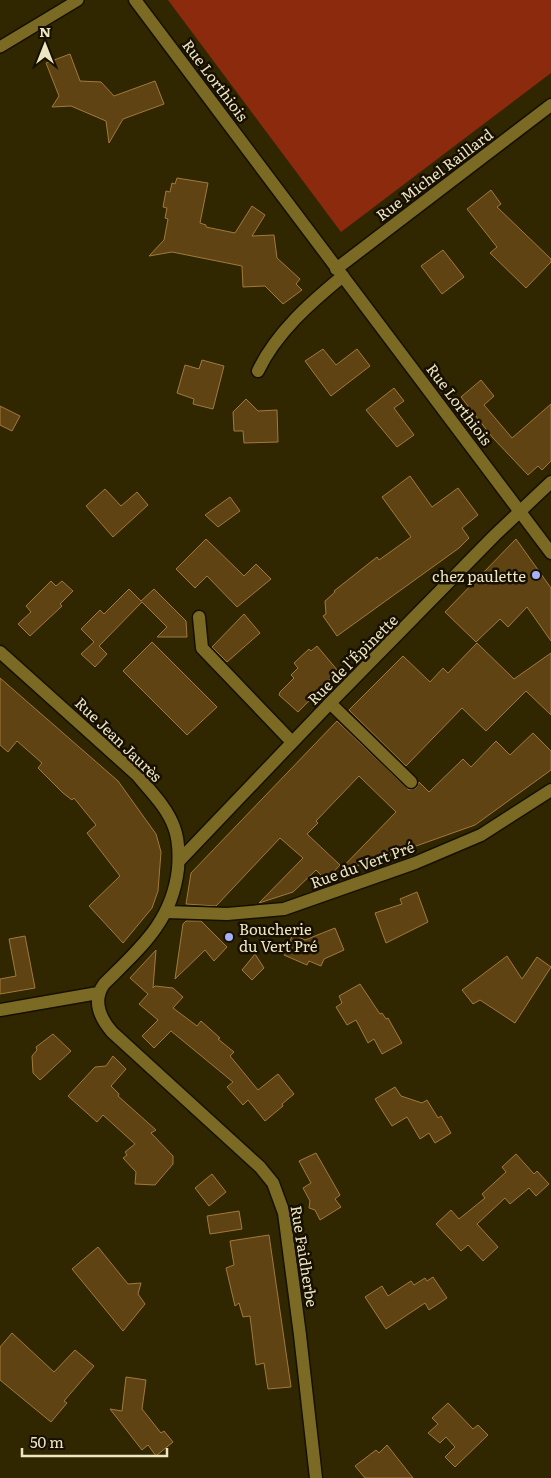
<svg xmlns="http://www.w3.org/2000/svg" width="551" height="1478" font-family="Literata,serif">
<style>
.green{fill:#8c2a0d}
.building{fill:#604313;stroke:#a1793d}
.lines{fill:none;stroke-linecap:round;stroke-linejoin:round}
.service-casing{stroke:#151000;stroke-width:14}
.minor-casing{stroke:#151000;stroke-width:15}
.tertiary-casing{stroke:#151000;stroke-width:15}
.service{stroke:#7b6a23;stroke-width:11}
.minor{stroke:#7b6a23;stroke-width:12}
.tertiary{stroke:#7b6a23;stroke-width:12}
.poi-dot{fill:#a4b2fc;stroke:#171000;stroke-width:2}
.labels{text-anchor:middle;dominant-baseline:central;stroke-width:5;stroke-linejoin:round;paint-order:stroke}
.street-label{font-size:15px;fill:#eee5c3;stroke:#171000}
.poi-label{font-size:15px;fill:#eee5c3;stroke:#171000;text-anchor:end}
</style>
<rect width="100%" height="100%" fill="#302701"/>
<!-- green -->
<path class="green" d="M168 0H551V73L341 232Z"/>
<!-- building -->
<path class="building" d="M70 54 80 81 101 82 114 96 155 81 164 104 123 119 109 143 106 121 71 106 52 107 59 96 46 63Z
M177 178 208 183 200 223 206 225V227L235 233 252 206 265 215 252 236 274 235 277 258 300 279 296 284 302 290 283 304 265 286 243 287 242 266 172 252 149 256 164 240 168 219 165 218 167 208 163 207 166 191 170 192 172 183 175 184Z
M491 190 501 204 497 207 551 259V262L526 288 490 253 497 247 467 209Z
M443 250 464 277 442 294 421 266Z
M323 349 336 365 357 349 370 366 331 396 305 361Z
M202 360 224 366 213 409 193 404 194 399 177 393 185 365 199 369Z
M481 380 494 396 484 405 512 438 551 404V461L542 470 538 466 528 475 493 438 461 397Z
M394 388 404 401 394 408 414 435 397 447 366 410Z
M246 399 258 411 277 410 278 442 244 443 243 431H234L233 412Z
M0 406 20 416 12 431 0 425Z
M410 476 432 507 458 488 478 515 462 528 469 538 459 548 337 636 323 616 326 614 325 601 335 592 334 591 377 557 379 560 411 537 382 497Z
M105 489 121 506 137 492 148 505 113 537 86 506Z
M230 497 240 511 218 527 205 515Z
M206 539 244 576 256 564 271 579 237 607 207 576 195 588 176 569Z
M516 539 551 588V641L527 607 508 627 500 619 476 642 445 612Z
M51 581 56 586 62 581 73 591 60 604 62 606 30 636 18 624 31 612 26 606Z
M129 589 141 601 154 589 186 621 187 637H157L167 627 142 602 99 646 107 654 95 667 81 654 94 642 81 629 100 610 104 614Z
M244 614 260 633 227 662 212 647Z
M152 642 217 707 187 735 123 671Z
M477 643 514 679 551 653V715L526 691 486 731 462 708 406 766 349 710 403 656 430 682 443 668 448 673Z
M317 646 338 671 298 712 279 695 280 692 294 678 291 675 298 668 294 663 309 649 311 651Z
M0 678 118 781 156 834 161 852 158 891 152 908 123 943 89 906 120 876 87 833 96 825 74 798 72 800 63 793 38 768 42 763 17 741 8 752 0 745Z
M337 721 409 790 416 788 419 782 429 792 463 759 471 767 496 741 510 755 533 733 551 751V770L475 825 388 856 386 854 335 875 396 812 359 776 316 821 318 823 307 834 340 865 326 880 316 870 293 892 259 903 303 858 280 838 216 906 186 904 191 873Z
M417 892 428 922 386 943 375 913 402 904 400 899Z
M186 921H201L227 947 214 961 205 950 175 979 183 924Z
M335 928 344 950 324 959 321 966 309 961 307 965 284 955 293 934 305 940Z
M25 936 35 988 0 994V979L16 976 9 939Z
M156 950 153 988 155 986 173 988 183 997 173 1008 197 1026 201 1021 220 1038 218 1039 234 1052 230 1056 258 1090 278 1074 294 1094 282 1104 283 1106 265 1121 248 1100 243 1105 227 1087 233 1082 171 1031 154 1048 142 1036 158 1020 139 1004 148 994 130 978Z
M255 954 264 968 252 980 242 970Z
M507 956 522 979 537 957 551 967 515 1023 480 1000 473 1004 462 990Z
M360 984 380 1014 382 1013 386 1019 388 1018 402 1043 382 1054 374 1039 368 1043 356 1020 347 1025 336 1007 342 1003 339 996Z
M53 1034 71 1051 40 1080 33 1073 32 1056 37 1050 36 1047Z
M113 1056 126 1069 111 1086 119 1094 118 1096 156 1130 151 1133 173 1156V1164L155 1185 135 1184 136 1172 123 1158 127 1155 125 1152 135 1144 103 1115 97 1122 68 1096 95 1067 106 1066Z
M395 1087 401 1096 422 1103 427 1100 438 1118 441 1116 451 1133 435 1143 429 1133 420 1139 407 1117 392 1126 375 1099Z
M316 1153 340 1195 335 1199 341 1207 320 1220 315 1210 309 1208 310 1201 303 1188 311 1183 299 1161Z
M516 1154 534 1174 537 1171 549 1184 536 1196 529 1188 510 1204 505 1198 477 1224 498 1247 483 1261 468 1245 461 1251 436 1224 451 1210 459 1219 485 1198 482 1194 506 1172 502 1167Z
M212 1174 226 1192 209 1206 195 1188Z
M239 1211 242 1229 210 1234 207 1216Z
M269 1235 291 1387 268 1389 264 1363 256 1365 250 1316 243 1317 239 1303 235 1306 226 1268 234 1265 230 1241Z
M98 1247 128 1284 141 1283 138 1294 145 1304 123 1331 72 1269Z
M433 1277 447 1298 429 1310 425 1303 386 1329 365 1297 382 1286 388 1296 411 1281 414 1285 425 1278 427 1281Z
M12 1333 54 1372 75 1350 94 1366 64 1401 67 1403 51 1422 0 1380V1347Z
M126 1377 146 1380 142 1409 161 1433 164 1431 173 1442 156 1456 148 1445 142 1450 110 1409 122 1411Z
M448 1403 473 1429 478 1425 488 1435 455 1467 445 1457 455 1447 446 1437 440 1443 428 1433 438 1424 432 1418Z
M387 1445 413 1478H365L355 1466 376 1450 379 1453Z"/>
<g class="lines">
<!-- service casing -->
<g class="service-casing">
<path id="service" d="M0 47 78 0"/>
</g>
<!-- minor casing -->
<g class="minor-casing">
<path id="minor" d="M135 0 551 553
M336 269 551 105
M258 371C276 333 310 303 343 276
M199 617 202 648 292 742
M330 703 411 782
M167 912 227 914 284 909 415 863 481 835 551 790"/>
</g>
<!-- tertiary casing -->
<g class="tertiary-casing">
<path id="tertiary" d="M0 652 137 775C150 791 167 807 174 827 179 840 179 856 178 869 172 922 140 948 104 984 92 1001 100 1018 112 1032L260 1167 273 1183 284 1213 300 1335 316 1478
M179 861 330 703 495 535 551 482
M0 1010 98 993"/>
</g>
<!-- service -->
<use href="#service" class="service"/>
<!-- minor -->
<use href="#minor" class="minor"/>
<!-- tertiary -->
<use href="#tertiary" class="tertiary"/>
</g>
<!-- markers -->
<g class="poi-dot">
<circle cx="536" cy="575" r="5"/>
<circle cx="229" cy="937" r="5"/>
</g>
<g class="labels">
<!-- street labels -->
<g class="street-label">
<text transform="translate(216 80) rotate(53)">Rue Lorthiois</text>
<text transform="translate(434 174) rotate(-37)">Rue Michel Raillard</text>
<text transform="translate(460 404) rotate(53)">Rue Lorthiois</text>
<text transform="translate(352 659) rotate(-45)">Rue de l'Épinette</text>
<text transform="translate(119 739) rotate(44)">Rue Jean Jaurès</text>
<text transform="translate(362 864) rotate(-20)">Rue du Vert Pré</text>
<text transform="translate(305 1256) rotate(81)">Rue Faidherbe</text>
</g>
<!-- poi labels -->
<g class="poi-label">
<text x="526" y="575">chez paulette</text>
<text x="239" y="928" text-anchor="start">Boucherie<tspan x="239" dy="17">du Vert Pré</tspan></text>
</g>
</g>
<!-- north arrow -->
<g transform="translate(45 45)" stroke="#171000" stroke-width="4" paint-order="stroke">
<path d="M0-4L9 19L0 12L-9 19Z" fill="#eee5c3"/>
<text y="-8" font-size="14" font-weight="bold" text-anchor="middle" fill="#eee5c3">N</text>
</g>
<!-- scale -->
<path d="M22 1448v8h145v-8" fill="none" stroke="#eee5c3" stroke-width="2.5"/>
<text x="30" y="1448" font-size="15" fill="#eee5c3" stroke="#171000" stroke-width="4" paint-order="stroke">50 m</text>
</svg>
